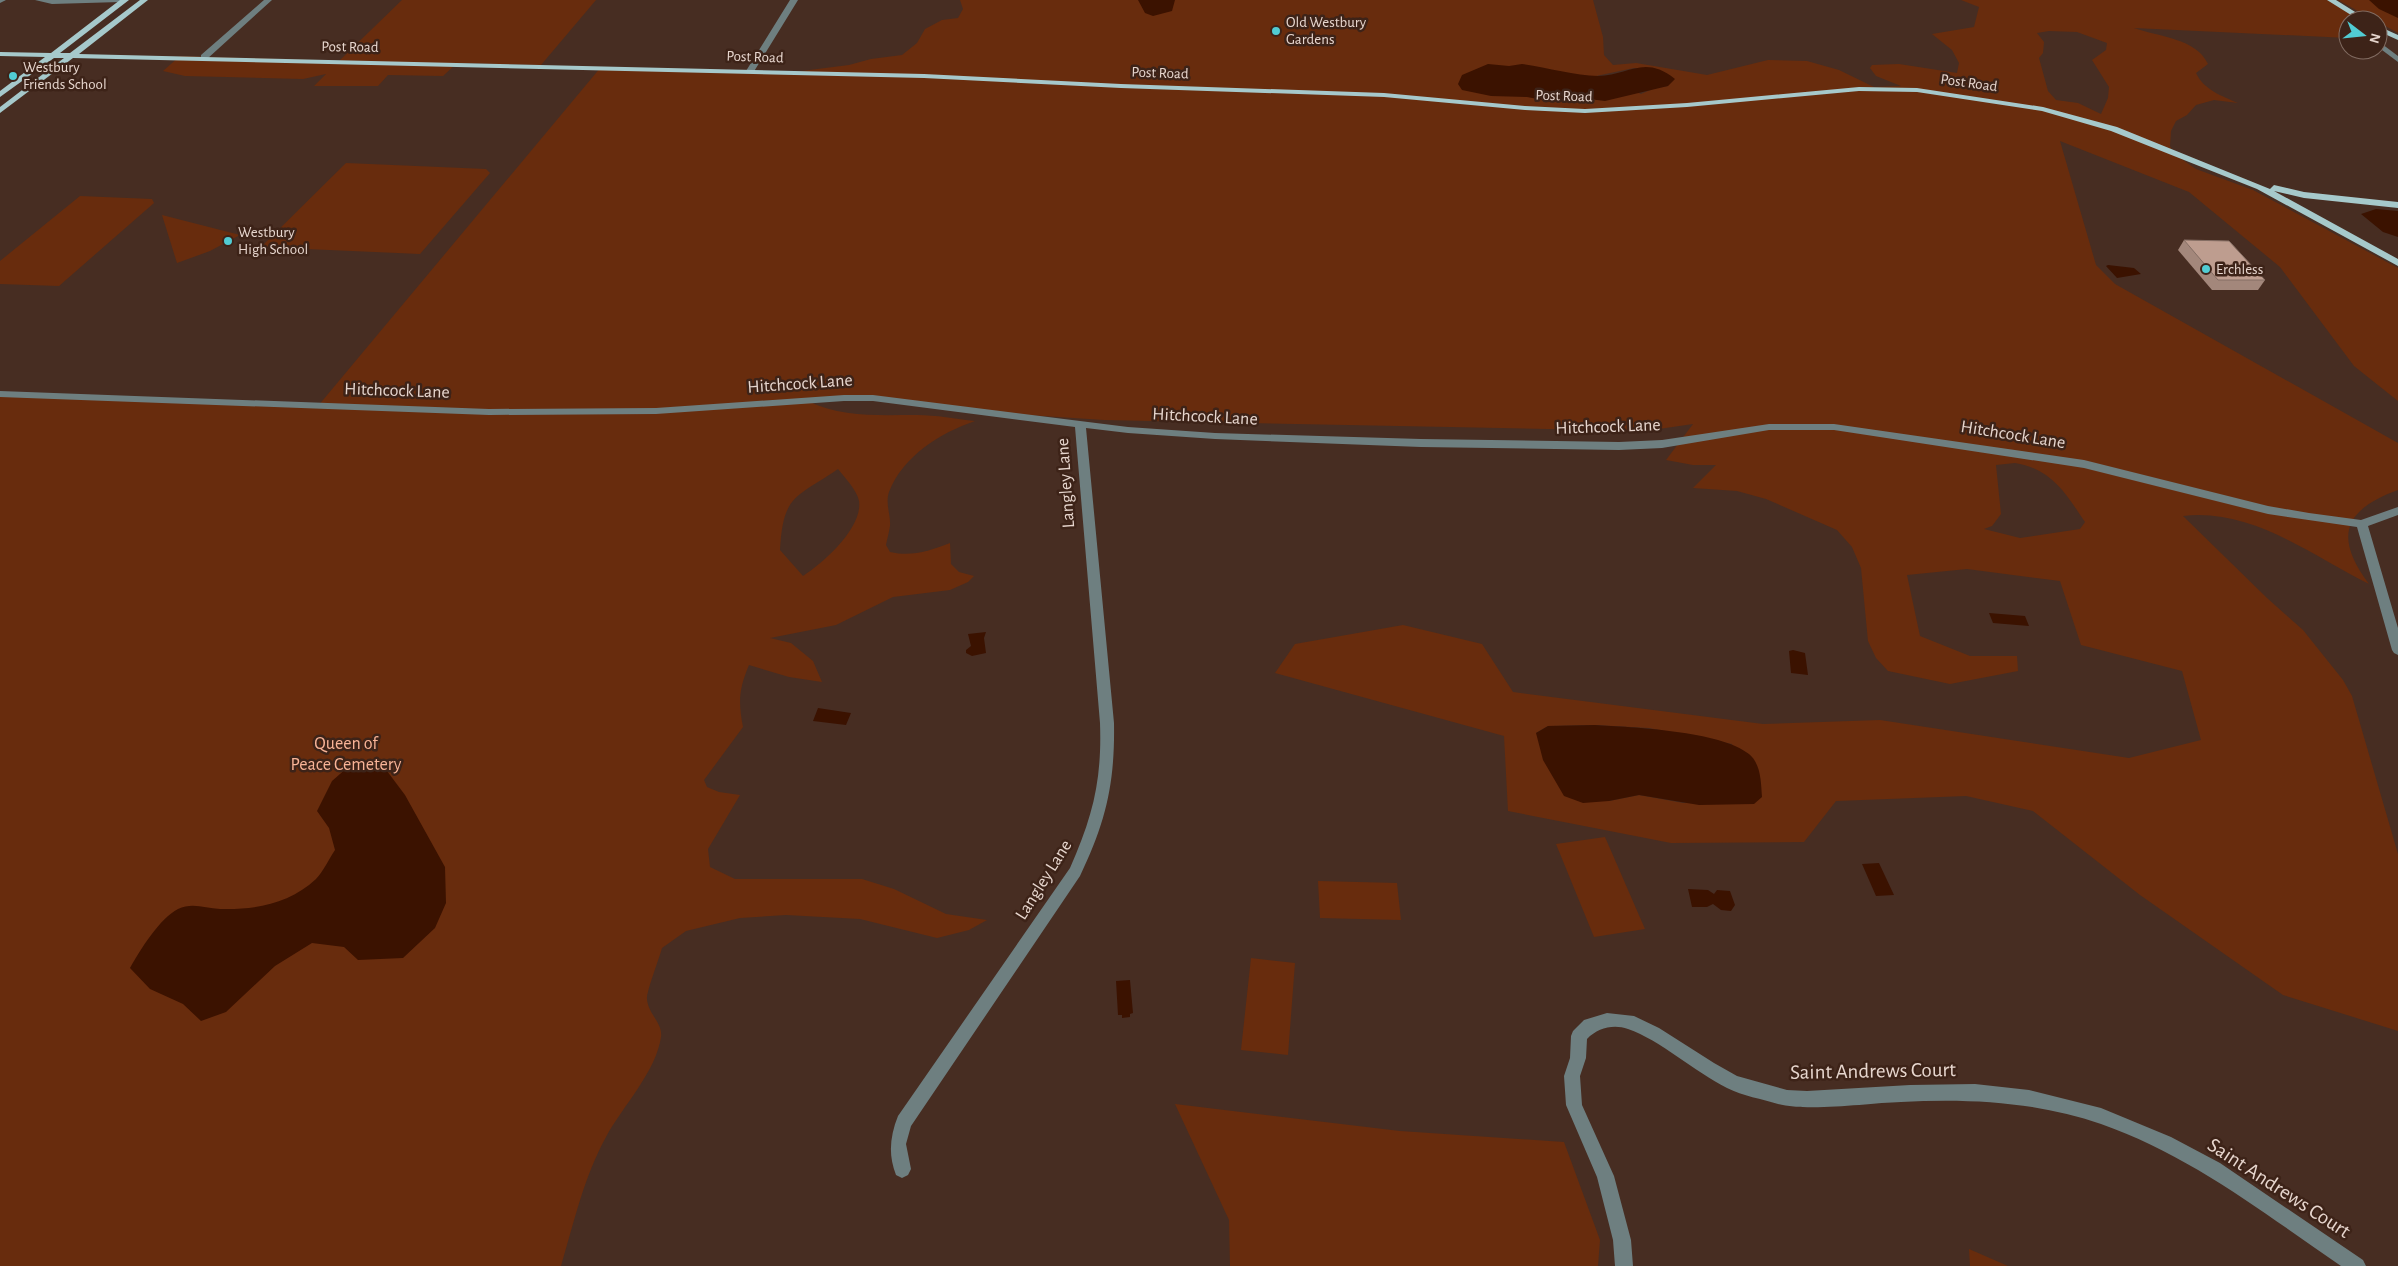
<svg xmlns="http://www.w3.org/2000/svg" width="2398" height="1266" font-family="'Alegreya Sans',sans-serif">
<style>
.green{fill:#682c0d;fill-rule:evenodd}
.water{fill:#3b1200}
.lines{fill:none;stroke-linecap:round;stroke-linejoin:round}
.minor{fill:#6e7f80;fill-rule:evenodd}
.major{fill:#a6c9cb;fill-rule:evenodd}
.wall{fill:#a3877b}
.building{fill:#be9d8f;stroke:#856e64}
.poi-dot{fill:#51ccd3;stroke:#3d2318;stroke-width:2}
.labels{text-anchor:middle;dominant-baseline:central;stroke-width:5;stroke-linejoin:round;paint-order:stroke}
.far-poi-label{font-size:15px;fill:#e7d6ce;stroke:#3d2318;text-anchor:start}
.far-street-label{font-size:15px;fill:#e7d6ce;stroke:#3d2318}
.street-label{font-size:18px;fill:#e7d6ce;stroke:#3d2318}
.park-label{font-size:18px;fill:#f9b497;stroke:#3d2318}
.near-street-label{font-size:21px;fill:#e7d6ce;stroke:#3d2318}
</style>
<rect width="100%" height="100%" fill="#472d22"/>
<!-- green -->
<path class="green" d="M402 0H596L541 65 457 63 443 76 388 75 378 86H314L326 74 303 79 185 76 163 71 180 56 339 61Z
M960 0H1593L1603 37 1604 55 1613 65 1636 63 1707 75 1768 60 1807 61 1839 70 1874 87 1901 86 1876 76 1870 68 1872 65 1899 64 1957 73 1959 63 1952 50 1932 34 1974 27 1979 7 1961 0H2331L2364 20H2348V38L2134 28C2159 37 2196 38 2208 64L2196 73C2204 90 2222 96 2238 103L2214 100 2196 105 2187 115 2176 121 2171 131 2170 146 2174 154 2196 169 2253 190 2398 268V401L2354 366 2280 267 2189 192 2060 141 2096 265 2115 284 2398 443V490C2343 510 2334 537 2369 584 2311 555 2252 508 2183 516L2267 598 2303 630 2343 680 2352 696 2398 854V1031L2283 995 2140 895 2033 811 1966 796 1836 801 1804 842 1671 843 1508 811 1504 736 1275 673 1295 644 1403 625 1482 644 1513 692 1763 724 1880 720 2129 758 2201 740 2182 671 2081 645 2060 581 1967 569 1907 575 1920 636 1970 656H2017L2018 671 1950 684 1888 671 1876 658 1868 641 1861 568 1852 547 1837 530 1766 499 1737 491 1693 488 1716 465H1693L1666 460 1693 424 1645 431 1104 420 1011 414 873 398 808 401C842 418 880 415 917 415 936 415 956 419 975 421 940 433 903 456 889 492 885 504 891 515 890 526 889 533 887 539 886 545L890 552C912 557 929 551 950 543L951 564 959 572 974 576 968 582 950 590 893 597 836 625 770 638 791 643 813 661 822 682 789 677 749 665C739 689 738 701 743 727L704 780 707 787 719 792 740 795 708 849 710 867 735 879H862L894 889 946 914 987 920 969 930 937 938 860 919 786 915 740 918 686 931 662 948C659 959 646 993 647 999 648 1014 663 1023 661 1037 656 1072 622 1107 606 1137 584 1177 574 1222 561 1266H0V394L318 406 601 67 794 72 849 65 871 59 902 55 917 43 925 29 942 20 958 18 963 9ZM2049 31 2077 32 2107 43 2106 50 2092 60 2109 87 2108 98 2101 114 2078 103 2056 100 2048 91 2039 58 2043 53 2044 42 2037 33ZM1634 68H1655L1668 86 1655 88 1641 94 1596 76ZM2015 463C2052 469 2066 494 2085 522L2080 529 2020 538 1984 529 1992 526 2001 514 1996 465ZM838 469C845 478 857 490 859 501 863 528 823 563 803 576L780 550C783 494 796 498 838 469ZM1595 725 1649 728 1732 744 1754 804 1683 803 1639 795 1609 801 1536 733 1548 726Z
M2338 0H2398V33L2378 22V20H2374Z
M346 163 486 169 490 173 420 254 261 247Z
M80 196 152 199 154 203 59 286 0 284V261Z
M162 215 240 235 210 251 177 263Z
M1605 837 1645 929 1594 937 1556 844Z
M1318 881 1397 883 1401 920 1320 918Z
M1251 958 1295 963 1288 1055 1241 1050Z
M1175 1104 1400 1131 1564 1142 1600 1240 1598 1266H1230L1229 1220Z
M1969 1249 2008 1266H1970Z"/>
<!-- water -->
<path class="water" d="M1138 0H1175L1172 11 1153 16 1145 13Z
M2369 0H2398V18L2379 9Z
M1488 64 1509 66 1522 64C1546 67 1575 76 1598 76 1628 76 1644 54 1675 79L1668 86 1605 101 1589 99 1553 102 1527 97 1491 96 1462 90 1458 84 1462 75Z
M2376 209 2398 211V237L2383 232 2361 214Z
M2108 265 2134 268 2141 274 2117 278 2106 266Z
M1989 613 2025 616 2029 626 1993 623Z
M986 632 984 638 986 653 972 656 966 653V650L971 646 968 634Z
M1793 650 1805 653 1808 675 1791 673 1789 651Z
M818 708 851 713 846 725 813 721Z
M1595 725C1631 727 1721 731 1749 754 1761 764 1761 782 1762 797L1754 804 1699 805 1639 795 1609 801 1583 803 1564 796 1543 760 1536 733 1548 726Z
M356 760 384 767 405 795 445 867 446 903 435 928 403 958 358 960 344 947 312 943 275 966 226 1012 201 1021 183 1004 150 989 130 968C140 950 160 918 178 909 192 902 205 908 220 909 255 910 289 904 316 879 323 872 329 859 335 850L329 828 317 811 332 781Z
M1879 863 1894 895 1876 896 1862 864Z
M1688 889 1708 890 1714 894 1717 890 1730 891 1735 905 1731 911 1721 910 1713 904 1707 907H1692Z
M1130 980 1133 1013 1130 1014V1017L1122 1018V1015H1118L1116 981Z"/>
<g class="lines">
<!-- minor -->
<path class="minor" d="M0 0H6L0 3Z
M35 0H124L120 2 52 4Z
M264 0H272L207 59H201V55Z
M790 0H798L753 73H747L746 71Z
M2378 41 2398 56V62L2378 47Z
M0 391 489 409 656 408 844 395H873L1128 427 1215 433 1421 439 1619 442 1662 440 1769 424H1834L2084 460 2268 506 2309 513 2361 520 2398 507V515L2368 526 2398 628V655L2394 653 2392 650 2357 527 2268 514 2084 468 1834 430H1769L1662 448 1619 450 1421 447 1215 439 1128 433 1086 428 1114 723C1115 783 1106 822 1080 876L911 1126 906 1144 911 1169 908 1175 902 1178 896 1175C888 1155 890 1136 898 1116L1070 868C1093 816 1102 780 1100 723L1075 427 873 401H844L656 414 489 415 0 397Z
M1607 1013 1634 1016 1659 1028 1714 1063 1737 1076 1787 1090 1807 1091 1910 1085 1975 1084 2029 1090 2101 1108 2171 1137 2220 1163 2363 1260 2366 1266H2341C2265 1214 2190 1155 2101 1124 2037 1102 1969 1098 1901 1102 1868 1103 1809 1112 1778 1104 1762 1099 1743 1096 1727 1088 1695 1072 1660 1040 1628 1029 1613 1024 1598 1028 1587 1039L1586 1058 1580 1076 1582 1105 1614 1176 1631 1240 1633 1266H1615L1613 1240 1597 1177 1566 1105 1564 1076 1570 1058 1571 1036 1573 1031 1584 1020Z"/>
<!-- major -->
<path class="major" d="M120 0H129L60 53H70L140 0H148L79 54 924 74 1121 84 1384 93 1525 106 1585 109 1687 103 1859 87 1917 88 2043 107 2117 127 2270 189 2274 185 2304 192 2398 202V208L2304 198 2274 191 2398 259V266L2257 189 2111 131 2042 111 1917 92 1859 91 1687 107 1585 113 1525 110 1384 97 1121 88 924 78 73 58 0 113V107L64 58H54L0 97V91L45 57 0 56V52L51 53Z
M2327 0H2336L2368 20H2359Z
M2378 26 2398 35V40L2378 31Z"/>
</g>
<!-- wall -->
<path class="wall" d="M2184 240 2265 280 2258 290H2212L2178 250Z"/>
<!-- building -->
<path class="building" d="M2184 240 2229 241 2265 280H2218Z"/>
<!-- markers -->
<g class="poi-dot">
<circle cx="1276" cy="31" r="5"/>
<circle cx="13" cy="76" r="5"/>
<circle cx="228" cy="241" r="5"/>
<circle cx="2206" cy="269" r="5"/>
</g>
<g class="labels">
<!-- far-poi labels -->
<g class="far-poi-label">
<text x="1286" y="22">Old Westbury<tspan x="1286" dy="17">Gardens</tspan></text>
<text x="23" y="67">Westbury<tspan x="23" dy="17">Friends School</tspan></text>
<text x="238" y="232">Westbury<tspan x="238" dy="17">High School</tspan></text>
<text x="2216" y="269">Erchless</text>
</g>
<!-- far-street labels -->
<g class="far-street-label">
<text transform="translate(350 47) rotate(1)">Post Road</text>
<text transform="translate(755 57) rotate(2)">Post Road</text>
<text transform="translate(1160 73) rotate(2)">Post Road</text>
<text transform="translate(1969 83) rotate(8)">Post Road</text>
<text transform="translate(1564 96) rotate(2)">Post Road</text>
</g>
<!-- street labels -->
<g class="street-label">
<text transform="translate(800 384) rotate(-4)">Hitchcock Lane</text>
<text transform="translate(397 391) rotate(2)">Hitchcock Lane</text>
<text transform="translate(1205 417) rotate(3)">Hitchcock Lane</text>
<text transform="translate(1608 427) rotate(-2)">Hitchcock Lane</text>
<text transform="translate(2013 435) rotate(9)">Hitchcock Lane</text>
<text transform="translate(1066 483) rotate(-94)">Langley Lane</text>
<text transform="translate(1044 880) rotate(-58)">Langley Lane</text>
</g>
<!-- park labels -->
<g class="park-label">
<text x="346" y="744">Queen of<tspan x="346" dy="21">Peace Cemetery</tspan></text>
</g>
<!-- near-street labels -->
<g class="near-street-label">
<text transform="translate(1873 1071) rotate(-1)">Saint Andrews Court</text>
<text transform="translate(2279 1188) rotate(33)">Saint Andrews Court</text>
</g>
</g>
<!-- north arrow -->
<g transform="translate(2363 35) rotate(106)"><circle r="24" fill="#3d2318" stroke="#816b61"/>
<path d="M0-4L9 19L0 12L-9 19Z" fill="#51ccd3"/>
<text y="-8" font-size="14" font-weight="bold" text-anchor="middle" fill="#e7d6ce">N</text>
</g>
</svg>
